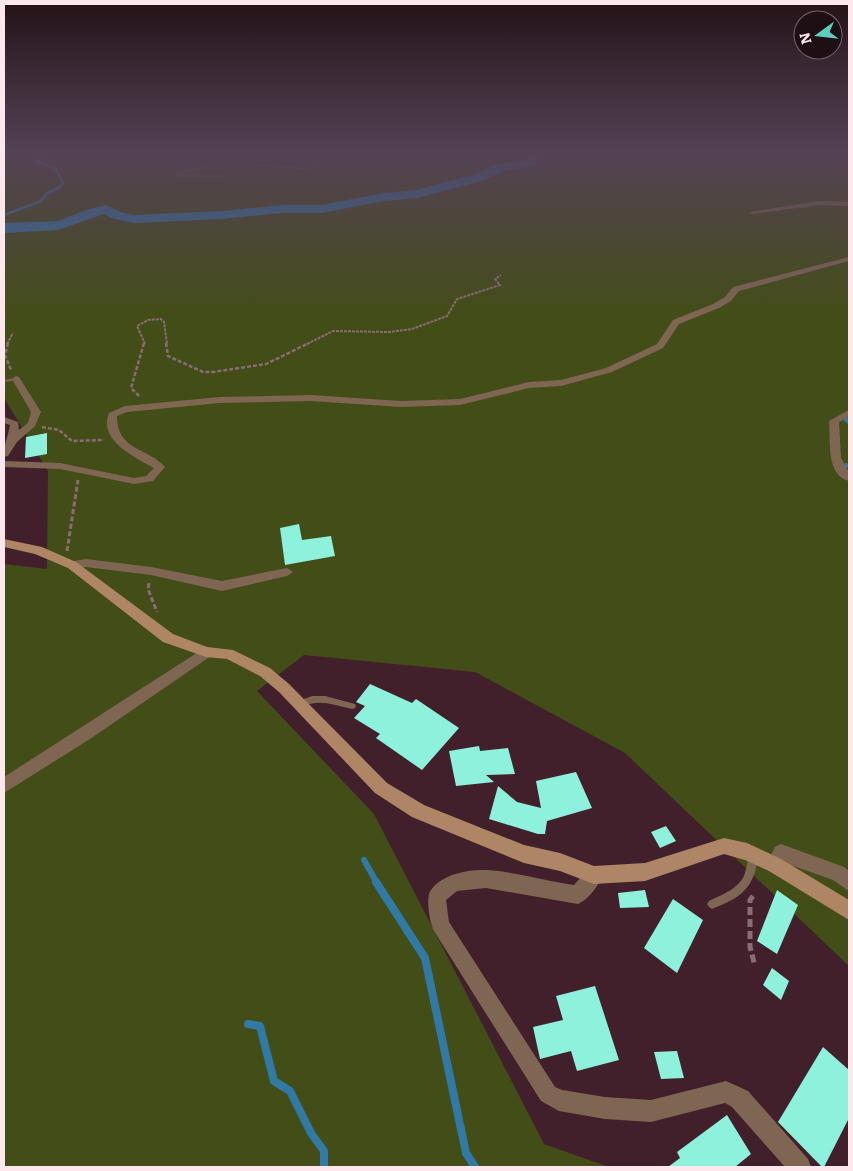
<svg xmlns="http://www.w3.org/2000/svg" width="853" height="1171" font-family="Literata,serif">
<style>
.green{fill:#434d17}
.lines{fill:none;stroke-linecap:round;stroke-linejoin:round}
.stream-far3{stroke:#327aa6;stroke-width:2.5}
.stream-far2{stroke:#327aa6;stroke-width:4}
.stream-far1{stroke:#327aa6;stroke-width:6}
.stream{stroke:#327aa6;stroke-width:8}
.river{fill:#327aa6;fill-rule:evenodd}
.building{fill:#8df1dc}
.path-far4{stroke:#8a6c76;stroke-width:1;stroke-dasharray:2.5 1;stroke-linecap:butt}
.path-far3{stroke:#8a6c76;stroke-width:2;stroke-dasharray:3 1;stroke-linecap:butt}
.path-far2{stroke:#8a6c76;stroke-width:2.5;stroke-dasharray:4 2;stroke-linecap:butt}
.path-far1{stroke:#8a6c76;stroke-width:3;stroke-dasharray:5 2.5;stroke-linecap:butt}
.path{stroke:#8a6c76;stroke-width:5;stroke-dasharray:8 4;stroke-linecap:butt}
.lane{fill:#7f6652;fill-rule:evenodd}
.street{fill:#7f6652;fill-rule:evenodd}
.secondary{fill:#ae8666;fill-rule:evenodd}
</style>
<rect width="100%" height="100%" fill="#41202b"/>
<!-- green -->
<path class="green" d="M4 152H849V966L625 753 475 672 304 655 257 691 374 814 544 1144 609 1167H4V564L47 569 48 471 4 398Z"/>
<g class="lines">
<!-- stream-far3 -->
<path class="stream-far3" d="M4 215 41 201 47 193 60 187 63 183 55 168 36 161 50 156 37 155 42 152"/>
<!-- stream-far2 -->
<path class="stream-far2" d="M846 420 849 422
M846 465 849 466"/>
<!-- stream-far1 -->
<path class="stream-far1" d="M364 860 377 883"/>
<!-- stream -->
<path class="stream" d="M376 882 425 958 466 1153 475 1167
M248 1024 260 1026 274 1081 290 1091 311 1133 324 1151V1167"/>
<!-- river -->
<path class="river" d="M532 152H544L534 166 503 171 485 180 417 198 384 201 321 213H282L221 219 134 223 111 218 104 214 58 230 4 233V223L58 221 89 209 106 205 121 212 134 215 221 211 282 205H321L384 193 416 190 476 174 495 165 526 160Z"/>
</g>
<!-- building -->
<path class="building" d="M47 433V454L25 458 26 437Z
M299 524 302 540 331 536 335 556 285 565 280 528Z
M370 684 412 703 416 699 459 728 422 770 376 738 380 734 354 718 365 706 356 702Z
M479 746 480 751 508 748 515 774 486 775 494 782 456 786 449 751Z
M576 772 592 808 547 821 545 834H538L489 819 498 786 517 802 541 808 536 781Z
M666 826 676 841 660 848 651 832Z
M645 890 649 907 620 908 618 893Z
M777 890 798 905 777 954 757 941Z
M673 899 703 920 677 973 644 948Z
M772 968 789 981 781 1000 763 985Z
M595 986 619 1060 577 1071 571 1051 540 1059 533 1027 563 1020 556 996Z
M823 1047 849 1070V1118L824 1167H822L778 1122Z
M677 1051 684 1078 661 1079 654 1052Z
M727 1115 751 1154 735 1167H668L680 1158 677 1152Z"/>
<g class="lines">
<!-- path-far4 -->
<path class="path-far4" d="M308 152 315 166
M224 176H177L179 173 215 164 234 163 307 169 354 152"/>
<!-- path-far3 -->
<path class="path-far3" d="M7 344 13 333
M145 344 137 326 148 320 161 319 164 322 167 344
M307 344 333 331 389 332 412 329 447 316 457 299 500 285 495 279 501 275"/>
<!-- path-far2 -->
<path class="path-far2" d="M8 343 5 355 11 370
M166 343 168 356 203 372H213L266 364 309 343
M139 396 131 388 144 343
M42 427 59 430 72 441 104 440"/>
<!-- path-far1 -->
<path class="path-far1" d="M67 551 78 480
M149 583 148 589 157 612"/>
<!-- path -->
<path class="path" d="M753 896 750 900V947L755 966"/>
<!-- lane -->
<path class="lane" d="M16 378 18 379V380L4 382V380Z
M312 696H325L355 704 356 706 355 708 352 709C330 704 321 699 299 707L296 706 295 704 296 702Z
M753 851 756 853C758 858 757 863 756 868 750 893 734 900 712 909L709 907 707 904 709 901C721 895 738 889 744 876 747 868 747 860 750 853Z"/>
<!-- street -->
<path class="street" d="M819 201 849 202V206L819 205 752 214 749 212Z
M849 257V261L739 291 731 301 719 308 679 324 663 348 612 372 561 386 529 388 460 405 401 407 311 401 220 403 127 412 117 416C117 451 147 447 165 467L153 481 134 484 60 469 4 467V461L60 463 134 478 146 476 154 468C135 457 98 441 109 413L125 406 220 397 311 395 401 401 460 399 529 382 561 380 606 368 657 344 673 320 713 304 725 297 733 287Z
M16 376 19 377 41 412 35 426 17 442 8 456 4 457C3 446 8 437 10 425L4 423V417L18 422 19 430 28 423 31 412 12 379Z
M849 410V417L839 422 841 458 849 472V481C825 475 831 439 829 421Z
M86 559 151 567 222 581 287 568 293 572 287 576 222 591 151 575 86 567 72 569 66 565 68 562Z
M206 647 211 648 213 652 211 656 90 739 4 793V777Z
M781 844 844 867 849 871V891L833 880 785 863 781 871 775 874 769 871 766 865 775 847Z
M594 866 600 869 603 875C598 886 589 899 578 904L486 888 457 891 446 900 449 922 555 1087 562 1090 605 1097 651 1100 726 1081 748 1091 808 1159 811 1167H785L732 1107 725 1103 651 1122 605 1119 559 1111 541 1101 434 931C430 924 425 897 431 890 442 874 469 869 487 870 516 872 546 881 574 885L588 869Z"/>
<!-- secondary -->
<path class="secondary" d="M4 539 42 547 76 562 173 634 207 647 233 650 270 668 289 684 387 783 424 805 524 845 560 853 594 866 645 863 724 838 747 843 781 859 849 900V920L769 871 745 860 724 854 645 881 594 884 560 871 524 863 412 817 375 793 279 692 260 676 227 659 206 657 163 642 68 568 35 554 4 547Z"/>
</g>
<!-- sky -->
<linearGradient id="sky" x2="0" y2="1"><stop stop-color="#241218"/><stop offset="0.48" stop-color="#544255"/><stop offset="1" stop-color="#544255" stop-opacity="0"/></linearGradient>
<rect width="853" height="316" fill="url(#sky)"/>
<!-- border -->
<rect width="853" height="1171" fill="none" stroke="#ffe7ee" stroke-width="10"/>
<!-- north arrow -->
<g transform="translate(818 35) rotate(255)"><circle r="24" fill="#1e0f14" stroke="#78656b"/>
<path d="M0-4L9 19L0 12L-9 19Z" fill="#5dceb9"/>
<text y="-8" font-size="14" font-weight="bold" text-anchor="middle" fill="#ffe7ee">N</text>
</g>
</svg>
